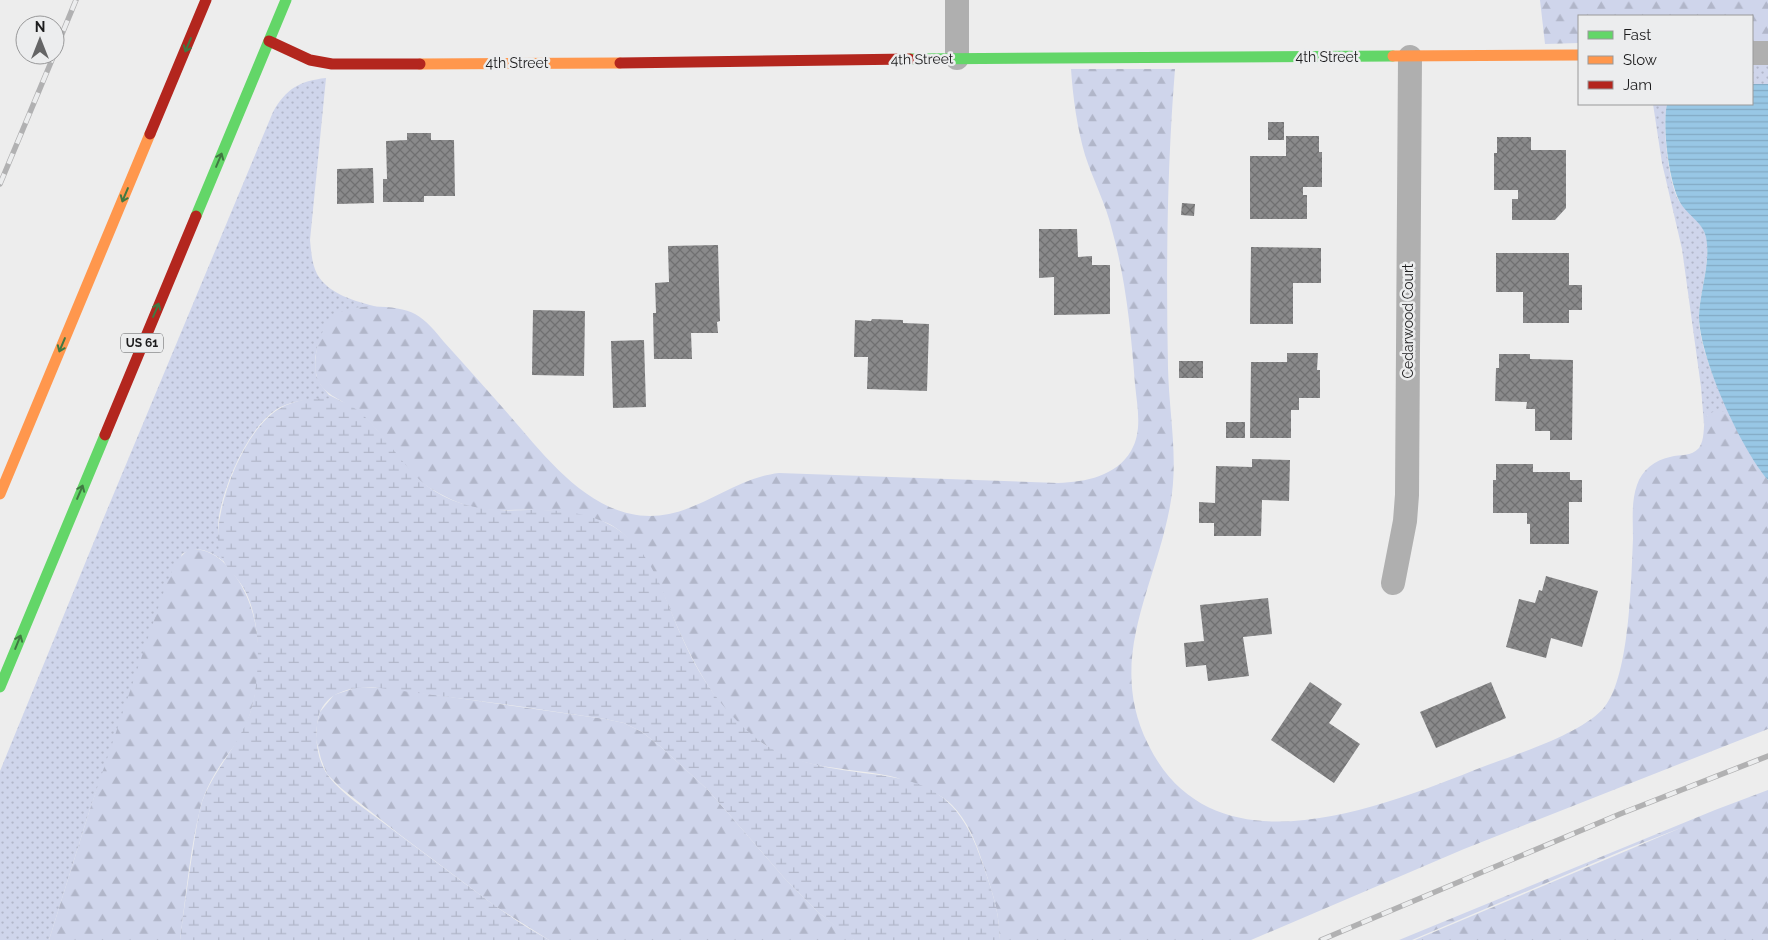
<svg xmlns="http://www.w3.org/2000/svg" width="1768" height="940" font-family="Raleway,sans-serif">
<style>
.grass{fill:url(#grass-dots)}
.forest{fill:url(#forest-firs)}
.wetland{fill:url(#wetland-marsh)}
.water{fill:url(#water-rules)}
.building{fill:url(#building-cross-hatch)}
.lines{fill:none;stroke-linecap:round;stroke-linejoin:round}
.street{stroke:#afafaf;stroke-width:24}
.fast{stroke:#63d668;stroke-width:11}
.slow{stroke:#ff974d;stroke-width:11}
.jam{stroke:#b3261e;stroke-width:11}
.rail-casing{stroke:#b1b1b2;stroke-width:5.5}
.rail{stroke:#ecedee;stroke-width:4;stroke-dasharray:11;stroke-linecap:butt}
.oneway{stroke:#407942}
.labels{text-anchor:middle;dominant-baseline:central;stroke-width:5;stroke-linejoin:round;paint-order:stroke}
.shield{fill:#ecedee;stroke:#5a5b5c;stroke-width:1}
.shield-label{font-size:12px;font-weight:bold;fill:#1c1c1d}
.street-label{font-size:14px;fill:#1c1c1d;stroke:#ecedee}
</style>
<defs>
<pattern id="grass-dots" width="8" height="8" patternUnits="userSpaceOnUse" patternTransform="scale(1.25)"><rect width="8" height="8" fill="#cfd5eb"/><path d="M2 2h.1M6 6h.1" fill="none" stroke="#b1b6c9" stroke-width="1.8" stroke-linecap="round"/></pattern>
<pattern id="forest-firs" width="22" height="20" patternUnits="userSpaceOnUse" patternTransform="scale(1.25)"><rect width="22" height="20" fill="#cfd5eb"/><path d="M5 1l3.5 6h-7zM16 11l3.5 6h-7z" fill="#b1b6c9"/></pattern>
<pattern id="wetland-marsh" width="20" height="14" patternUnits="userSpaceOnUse" patternTransform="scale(1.25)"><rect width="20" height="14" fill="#cfd5eb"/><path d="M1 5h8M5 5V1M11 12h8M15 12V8" fill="none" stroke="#b1b6c9"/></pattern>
<pattern id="water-rules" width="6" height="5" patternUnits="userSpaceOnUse" patternTransform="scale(1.25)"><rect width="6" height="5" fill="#98c7e5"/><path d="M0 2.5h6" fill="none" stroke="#82aac4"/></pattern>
<pattern id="building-cross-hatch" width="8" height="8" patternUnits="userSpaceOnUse" patternTransform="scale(1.25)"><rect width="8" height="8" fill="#8a8a8b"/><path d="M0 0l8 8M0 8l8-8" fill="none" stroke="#707071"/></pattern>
</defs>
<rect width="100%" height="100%" fill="#ededed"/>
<!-- grass -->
<path class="grass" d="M1752 64H1768V84H1752Z
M326 78 310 240C311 251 312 264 317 274 329 295 356 301 377 307L356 308 324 330 318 345 315 358 316 375 321 385 329 395 341 401C321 398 296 398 277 409 248 428 225 482 219 516 217 531 219 547 223 561 210 551 198 545 182 554L90 809 49 940H0V771L102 522 273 112C286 89 299 81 326 78Z
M1653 104H1667C1662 125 1668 182 1679 201 1687 213 1703 222 1706 236 1711 263 1700 289 1699 316 1698 347 1720 392 1732 420L1729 415H1708L1704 425 1701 387 1682 249 1662 163Z"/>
<!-- forest -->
<path class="forest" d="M1540 0H1768V42H1752V16H1579V43L1545 44Z
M1071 69H1175C1167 168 1166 269 1168 368 1169 414 1179 460 1170 506 1155 589 1106 659 1148 744 1213 878 1383 806 1485 766 1518 754 1577 735 1602 710 1630 681 1631 580 1633 539 1633 521 1631 502 1637 485 1642 470 1655 460 1670 457 1681 454 1691 457 1699 448 1705 439 1703 428 1705 418 1712 410 1721 408 1729 415L1760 470 1768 480V729L1464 849 1251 940H999C1001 913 990 886 982 861 976 842 967 820 952 805 942 795 930 790 917 786 908 782 899 778 890 776 845 767 801 770 762 743 724 717 701 678 682 637 663 596 652 552 613 526 605 521 594 519 585 517 568 512 552 510 534 510 514 509 495 512 476 508 459 504 443 496 428 487 399 467 385 432 357 411 342 399 319 394 316 373 313 355 320 326 336 315 352 303 398 305 415 314 426 320 436 332 444 342 466 366 488 391 510 416 550 462 599 528 669 514 708 506 737 478 779 473L1058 483C1086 482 1116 476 1131 451 1143 431 1137 406 1135 384 1131 332 1126 280 1112 230 1106 204 1093 180 1085 155 1077 127 1073 98 1071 69Z
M190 549C212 548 227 563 238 580 265 622 264 685 244 730 238 743 228 753 221 764 213 776 205 791 201 805 190 849 186 895 180 940H49L90 809 166 585C172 571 177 557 190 549Z
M358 687 387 688 605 719 624 723 642 732 661 747 708 790 786 880 819 913 854 940H549L495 906 399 834 341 788 327 774 321 759 316 739 317 724 320 712 334 695Z
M1768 790V940H1415L1683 827 1624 850 1412 940H1399L1715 810Z"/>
<!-- wetland -->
<path class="wetland" d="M307 399C318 399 331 397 341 401 372 411 399 465 427 486 447 501 473 509 499 510 509 511 518 510 528 510 566 509 608 514 635 544 658 570 667 604 681 635 699 677 722 710 757 739 769 749 782 754 796 759 882 788 948 753 983 865 991 888 1001 915 999 940H854L850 938 819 913 786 880 708 790 661 747 642 732 624 723 605 719 510 705 372 687C351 687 326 692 319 715 314 733 316 758 327 774 340 793 367 810 385 824 411 844 438 863 464 883 491 903 519 924 549 940H180C184 907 189 875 194 843 196 830 198 815 202 802 216 764 247 738 254 698 260 664 261 618 243 587 235 574 222 565 219 550 212 511 244 429 279 409 287 404 297 401 307 399Z"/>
<!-- water -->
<path class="water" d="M1752 84H1768V480C1741 449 1699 357 1699 316 1700 290 1711 263 1706 237 1703 223 1689 216 1681 204 1669 185 1662 126 1667 104H1752Z"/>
<!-- building -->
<path class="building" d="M1268 122H1284V140H1268Z
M407 133H431V140H454L455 196H424V202H383V179H387L386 141 407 140Z
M1286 136H1319V152H1322V187H1303V195H1307V219H1250V156H1286Z
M1497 137H1531V150H1566V208L1555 220H1512V199H1518V190H1494V153H1497Z
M373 168 374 203 337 204V169Z
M1182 203 1195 204 1194 216 1181 215Z
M1039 229H1077L1078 257 1092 256V265H1110V314L1054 315V277L1039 278Z
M718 245 720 321 717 322 718 333H691L692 359H654L653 313H656L655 283 669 282 668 246Z
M1251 247 1321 248V283H1293V324H1250Z
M1496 253H1569V285H1582V310H1569V323H1523V292H1496Z
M533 310 585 311 584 376 532 375Z
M872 319 903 320V323L929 324 927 391 867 389 868 357H854L855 320 871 321Z
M644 340 646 407 613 408 611 341Z
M1287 353H1318L1317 370H1320V398H1299V410H1291V438H1250L1251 362H1287Z
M1499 354H1530V359L1573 360 1572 440H1550V431H1535V409H1526L1527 402 1495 401 1496 368H1499Z
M1179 361H1203V378H1179Z
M1226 422H1245V438H1226Z
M1252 459 1290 460 1289 501 1262 500 1261 536H1214V523H1199V502L1215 503 1216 466 1252 467Z
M1496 464H1533V472H1570V480H1582V502H1569V544H1530V524H1527V513H1493V480H1496Z
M1546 576 1598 591 1582 647 1551 638 1546 658 1506 647 1519 599 1535 603 1539 590 1542 591Z
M1268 598 1272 634 1243 637 1249 676 1208 681 1206 665 1186 667 1184 643 1204 641 1200 605Z
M1310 682 1342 704 1329 723 1360 744 1334 783 1271 740Z
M1491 682 1506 718 1436 748 1420 712Z"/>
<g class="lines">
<!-- street -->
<path class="street" d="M1752 53H1768
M957 58V0
M1393 583 1405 521 1407 495 1410 57"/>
<!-- fast -->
<path class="fast" d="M910 59 1393 56
M196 216 286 0
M0 687 105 435"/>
<!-- slow -->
<path class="slow" d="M1393 56 1579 55
M420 64 620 63
M0 494 150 134"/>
<!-- jam -->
<path class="jam" d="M269 41 310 60 332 64H420
M620 63 910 59
M150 134 206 0
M105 435 196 216"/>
<!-- rail casing -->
<g class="rail-casing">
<path id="rail" d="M55 51 76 0
M0 184 54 55
M1321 940 1620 814 1768 756"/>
</g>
<!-- rail -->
<use href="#rail" class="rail"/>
</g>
<!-- one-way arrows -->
<defs><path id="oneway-shaft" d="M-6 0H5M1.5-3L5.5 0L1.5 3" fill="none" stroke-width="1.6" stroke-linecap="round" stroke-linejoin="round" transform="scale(1.25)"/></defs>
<g class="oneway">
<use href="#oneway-shaft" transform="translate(188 45) rotate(113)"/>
<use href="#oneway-shaft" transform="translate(219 160) rotate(-67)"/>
<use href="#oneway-shaft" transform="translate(125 195) rotate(113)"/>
<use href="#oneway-shaft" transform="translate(156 310) rotate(-67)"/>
<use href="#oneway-shaft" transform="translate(62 345) rotate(113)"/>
<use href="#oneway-shaft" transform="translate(80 492) rotate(-67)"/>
<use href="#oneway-shaft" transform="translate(18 642) rotate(-68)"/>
</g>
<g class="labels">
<!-- shield labels -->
<rect class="shield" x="121" y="333.5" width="42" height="19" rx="4"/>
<g class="shield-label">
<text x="142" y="343">US 61</text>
</g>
<!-- street labels -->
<g class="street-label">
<text x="1327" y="57">4th Street</text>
<text transform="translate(922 59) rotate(-1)">4th Street</text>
<text x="517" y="63">4th Street</text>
<text transform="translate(1408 321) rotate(-90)">Cedarwood Court</text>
</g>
</g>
<!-- legend -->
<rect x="1578" y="15" width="175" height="90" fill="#ecedee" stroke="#99999a"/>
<rect x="1588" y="31" width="25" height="8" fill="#63d668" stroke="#99999a"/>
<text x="1623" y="40" font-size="15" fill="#1c1c1d">Fast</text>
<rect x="1588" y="56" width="25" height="8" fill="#ff974d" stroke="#99999a"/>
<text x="1623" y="65" font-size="15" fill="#1c1c1d">Slow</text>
<rect x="1588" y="81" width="25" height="8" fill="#b3261e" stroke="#99999a"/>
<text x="1623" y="90" font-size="15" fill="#1c1c1d">Jam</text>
<!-- north arrow -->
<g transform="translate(40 40)"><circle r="24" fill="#ecedee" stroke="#99999a"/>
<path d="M0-4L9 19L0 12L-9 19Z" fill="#656566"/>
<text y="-8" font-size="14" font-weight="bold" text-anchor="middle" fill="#1c1c1d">N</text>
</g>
</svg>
